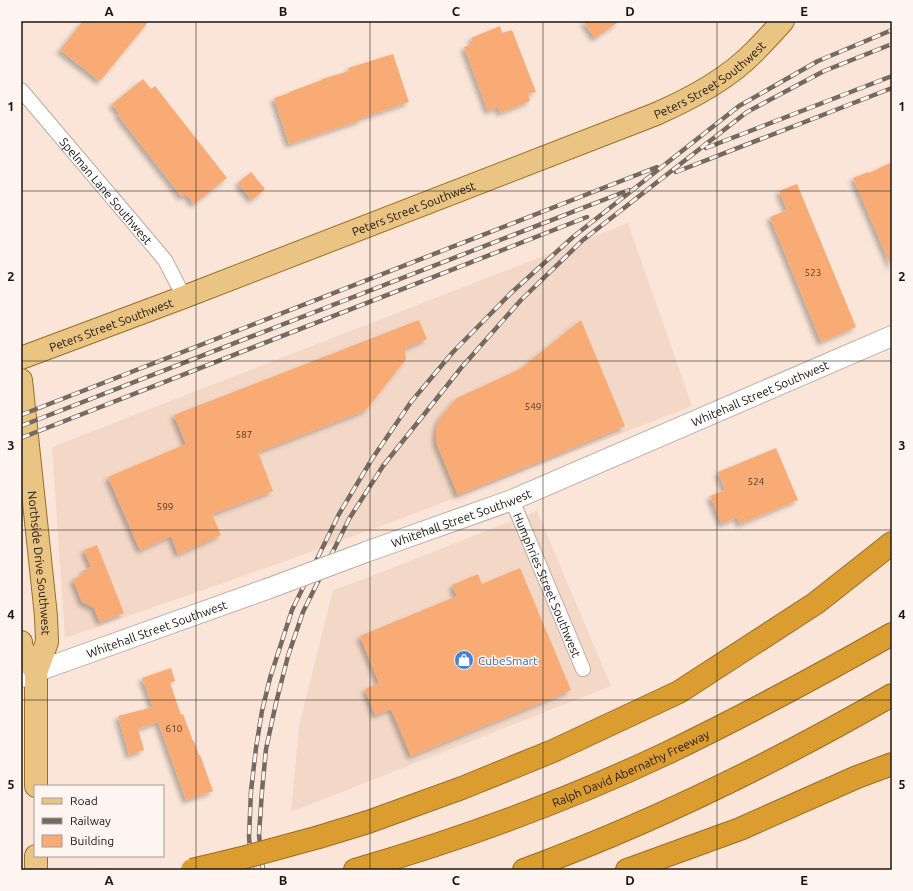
<svg xmlns="http://www.w3.org/2000/svg" width="913" height="891" font-family="Ubuntu,sans-serif">
<style>
.built{fill:#f4d8c7}
.building{fill:#f8ab75;filter:url(#shadow)}
.lines{fill:none;stroke-linecap:round;stroke-linejoin:round}
.minor-casing{stroke:#bfab9f;stroke-width:16}
.secondary-casing{stroke:#bfab9f;stroke-width:22}
.primary-casing{stroke:#996d25;stroke-width:24}
.motorway-casing{stroke:#996d25;stroke-width:24}
.minor{stroke:#fff;stroke-width:14}
.secondary{stroke:#fff;stroke-width:20}
.primary{stroke:#eac483;stroke-width:22}
.motorway{stroke:#dc9d30;stroke-width:22}
.rail-casing{stroke:#756960;stroke-width:4.5}
.rail{stroke:#fef5f0;stroke-width:3;stroke-dasharray:9;stroke-linecap:butt}
.secondary-bridge-casing{stroke:#bfab9f;stroke-width:22;stroke-linecap:butt}
.motorway-bridge-casing{stroke:#996d25;stroke-width:24;stroke-linecap:butt}
.secondary-bridge{stroke:#fff;stroke-width:20}
.motorway-bridge{stroke:#dc9d30;stroke-width:22}
.grid{fill:none;stroke:#1c1510;stroke-width:1;stroke-opacity:0.55}
.labels{text-anchor:middle;dominant-baseline:central;stroke-width:3;stroke-linejoin:round;paint-order:stroke}
.number-label{font-size:10px;fill:#533a29}
.street-label{font-size:12px;fill:#1c1510;stroke:#fef5f0}
.shop-label{font-size:12px;fill:#366cbe;stroke:#fef5f0;text-anchor:start}
.neatline{fill:none;stroke:#1c1510;stroke-width:1.5}
.grid-label{font-size:13px;text-anchor:middle;font-weight:bold;fill:#1c1510}
</style>
<defs>
<filter id="shadow"><feDropShadow dx="-3.5" dy="3.5" stdDeviation="2" flood-color="#0004"/></filter>
</defs>
<rect width="100%" height="100%" fill="#fae5d8"/>
<!-- built -->
<path class="built" d="M628 223 692 406 408 516 283 562 65 638 52 447Z
M537 511 611 686 291 812 299 726 333 590 359 581Z"/>
<!-- building -->
<path class="building" d="M83 21H149L100 81 60 50Z
M583 21H620L595 38Z
M500 26 502 33 512 30 536 92 528 94 530 101 500 113 498 107 488 111 464 47 473 44 471 38Z
M393 54 409 102 361 118V120L289 144 274 98 289 93V92L322 80V79L349 71 348 68Z
M143 79 151 89 155 86 227 178 194 204 186 194 182 197 118 115 120 114 112 104Z
M892 162V268L853 178 868 172 869 173Z
M251 172 265 189 252 200 238 183Z
M797 184 856 327 821 342 770 217 787 210 779 191Z
M419 320 427 339 405 348 406 359 366 410 258 452 273 491 212 514 221 535 178 554 171 536 140 550 108 477 186 444 174 415Z
M581 320 625 426 458 495 436 442V431L438 422 443 414 457 398 520 369Z
M776 448 798 500 740 524 737 517 722 524 710 496 725 490 718 472Z
M97 545 124 613 100 622 94 608 82 602 73 579 84 575 82 571 91 567 84 550Z
M520 568 571 690 411 756 391 709 375 715 365 689 379 683 360 636 457 596 452 585 478 574 482 584Z
M171 668 175 681 170 683 181 715 183 714 193 741H194L199 755H200L213 791 186 800 158 722 138 729 144 750 129 755 118 716 153 707 142 678Z"/>
<g class="lines">
<!-- minor casing -->
<g class="minor-casing">
<g id="minor">
<path id="s1" d="M21 90 165 260 184 297"/>
<path id="s2" d="M512 500 583 669"/>
</g>
</g>
<!-- secondary casing -->
<g class="secondary-casing">
<g id="secondary">
<path id="s3" d="M366 552 512 500 892 336"/>
<path id="s4" d="M21 677 267 589"/>
</g>
</g>
<!-- primary casing -->
<g class="primary-casing">
<g id="primary">
<path id="s5" d="M21 358 184 297 656 114C692 98 728 79 756 50 765 41 774 31 783 21"/>
<path id="s6" d="M21 380 46 616 47 642 36 673V786"/>
<path d="M21 642V646L36 673"/>
<path d="M36 870V856"/>
</g>
</g>
<!-- motorway casing -->
<g class="motorway-casing">
<g id="motorway">
<path d="M319 837 368 822 462 788 553 751 679 692 816 603 892 543"/>
<path id="s7" d="M355 870C461 839 566 801 665 754 742 717 818 676 892 634"/>
<path d="M524 870C652 823 774 763 892 695"/>
<path d="M627 870 740 829 857 777 892 764"/>
</g>
</g>
<!-- minor -->
<use href="#minor" class="minor"/>
<!-- secondary -->
<use href="#secondary" class="secondary"/>
<!-- primary -->
<use href="#primary" class="primary"/>
<!-- motorway -->
<use href="#motorway" class="motorway"/>
<!-- rail casing -->
<g class="rail-casing">
<path id="rail" d="M706 148 892 76
M676 172 892 88
M21 415 657 167
M21 426 629 190
M21 438 587 217
M252 870 249 837 251 791 256 748 262 711 270 678 292 610 339 514 372 459 411 402 453 352 511 293 573 237 739 106 818 61 892 30
M263 870 259 835 262 791 266 749 276 703 288 656 303 612 349 519 383 466 461 368 521 300 583 240 747 112 824 71 892 44"/>
</g>
<!-- rail -->
<use href="#rail" class="rail"/>
<!-- secondary-bridge casing -->
<g class="secondary-bridge-casing">
<path id="secondary-bridge" d="M267 589 366 552"/>
</g>
<!-- motorway-bridge casing -->
<g class="motorway-bridge-casing">
<path id="motorway-bridge" d="M192 870 242 858 319 837"/>
</g>
<!-- secondary-bridge -->
<use href="#secondary-bridge" class="secondary-bridge"/>
<!-- motorway-bridge -->
<use href="#motorway-bridge" class="motorway-bridge"/>
</g>
<!-- grid -->
<path class="grid" d="M196 21V870M370 21V870M543 21V870M717 21V870M21 191H892M21 361H892M21 530H892M21 700H892"/>
<!-- icons -->
<defs>
<g id="shop-disc" transform="scale(1)"><circle r="9.5" fill="#3f7fe0" stroke="#fef5f0"/><path d="M-5-2.5h2.3a2.7 3.5 0 0 1 5.4 0H5L5.5 6h-11ZM-1.5-2.5h3a1.5 2.3 0 0 0-3 0Z" fill="#fff"/></g>
</defs>
<g fill-rule="evenodd">
<use href="#shop-disc" x="464" y="660"/>
</g>
<g class="labels">
<!-- number labels -->
<g class="number-label">
<text x="813" y="272">523</text>
<text x="533" y="406">549</text>
<text x="244" y="434">587</text>
<text x="756" y="481">524</text>
<text x="165" y="506">599</text>
<text x="174" y="728">610</text>
</g>
<!-- street labels -->
<g class="street-label">
<text stroke="none"><textPath href="#s5" startOffset="744">Peters Street Southwest</textPath></text>
<text stroke="none"><textPath href="#s1" startOffset="132">Spelman Lane Southwest</textPath></text>
<text stroke="none"><textPath href="#s5" startOffset="420">Peters Street Southwest</textPath></text>
<text stroke="none"><textPath href="#s5" startOffset="96">Peters Street Southwest</textPath></text>
<text stroke="none"><textPath href="#s3" startOffset="425">Whitehall Street Southwest</textPath></text>
<text stroke="none"><textPath href="#s3" startOffset="101">Whitehall Street Southwest</textPath></text>
<text stroke="none"><textPath href="#s6" startOffset="184">Northside Drive Southwest</textPath></text>
<text stroke="none"><textPath href="#s2" startOffset="92">Humphries Street Southwest</textPath></text>
<text stroke="none"><textPath href="#s4" startOffset="144">Whitehall Street Southwest</textPath></text>
<text stroke="none"><textPath href="#s7" startOffset="294">Ralph David Abernathy Freeway</textPath></text>
</g>
<!-- shop labels -->
<g class="shop-label">
<text x="478" y="660">CubeSmart</text>
</g>
</g>
<!-- border -->
<rect width="913" height="891" fill="none" stroke="#fef5f0" stroke-width="44"/>
<!-- legend -->
<rect x="34" y="785" width="130" height="72" fill="#fef5f0" stroke="#a49b96"/>
<rect x="42" y="798" width="20" height="6" fill="#eac483" stroke="#a49b96"/>
<text x="70" y="805" font-size="12" fill="#1c1510">Road</text>
<rect x="42" y="818" width="20" height="6" fill="#756960" stroke="#a49b96"/>
<text x="70" y="825" font-size="12" fill="#1c1510">Railway</text>
<rect x="42" y="835" width="20" height="12" fill="#f8ab75" stroke="#a49b96"/>
<text x="70" y="845" font-size="12" fill="#1c1510">Building</text>
<rect x="22" y="22" width="869" height="847" class="neatline"/>
<g class="grid-label">
<text x="109" y="16">A</text>
<text x="283" y="16">B</text>
<text x="456" y="16">C</text>
<text x="630" y="16">D</text>
<text x="804" y="16">E</text>
<text x="11" y="111">1</text>
<text x="902" y="111">1</text>
<text x="11" y="281">2</text>
<text x="902" y="281">2</text>
<text x="11" y="450">3</text>
<text x="902" y="450">3</text>
<text x="11" y="619">4</text>
<text x="902" y="619">4</text>
<text x="11" y="789">5</text>
<text x="902" y="789">5</text>
<text x="109" y="885">A</text>
<text x="283" y="885">B</text>
<text x="456" y="885">C</text>
<text x="630" y="885">D</text>
<text x="804" y="885">E</text>
</g>
</svg>
